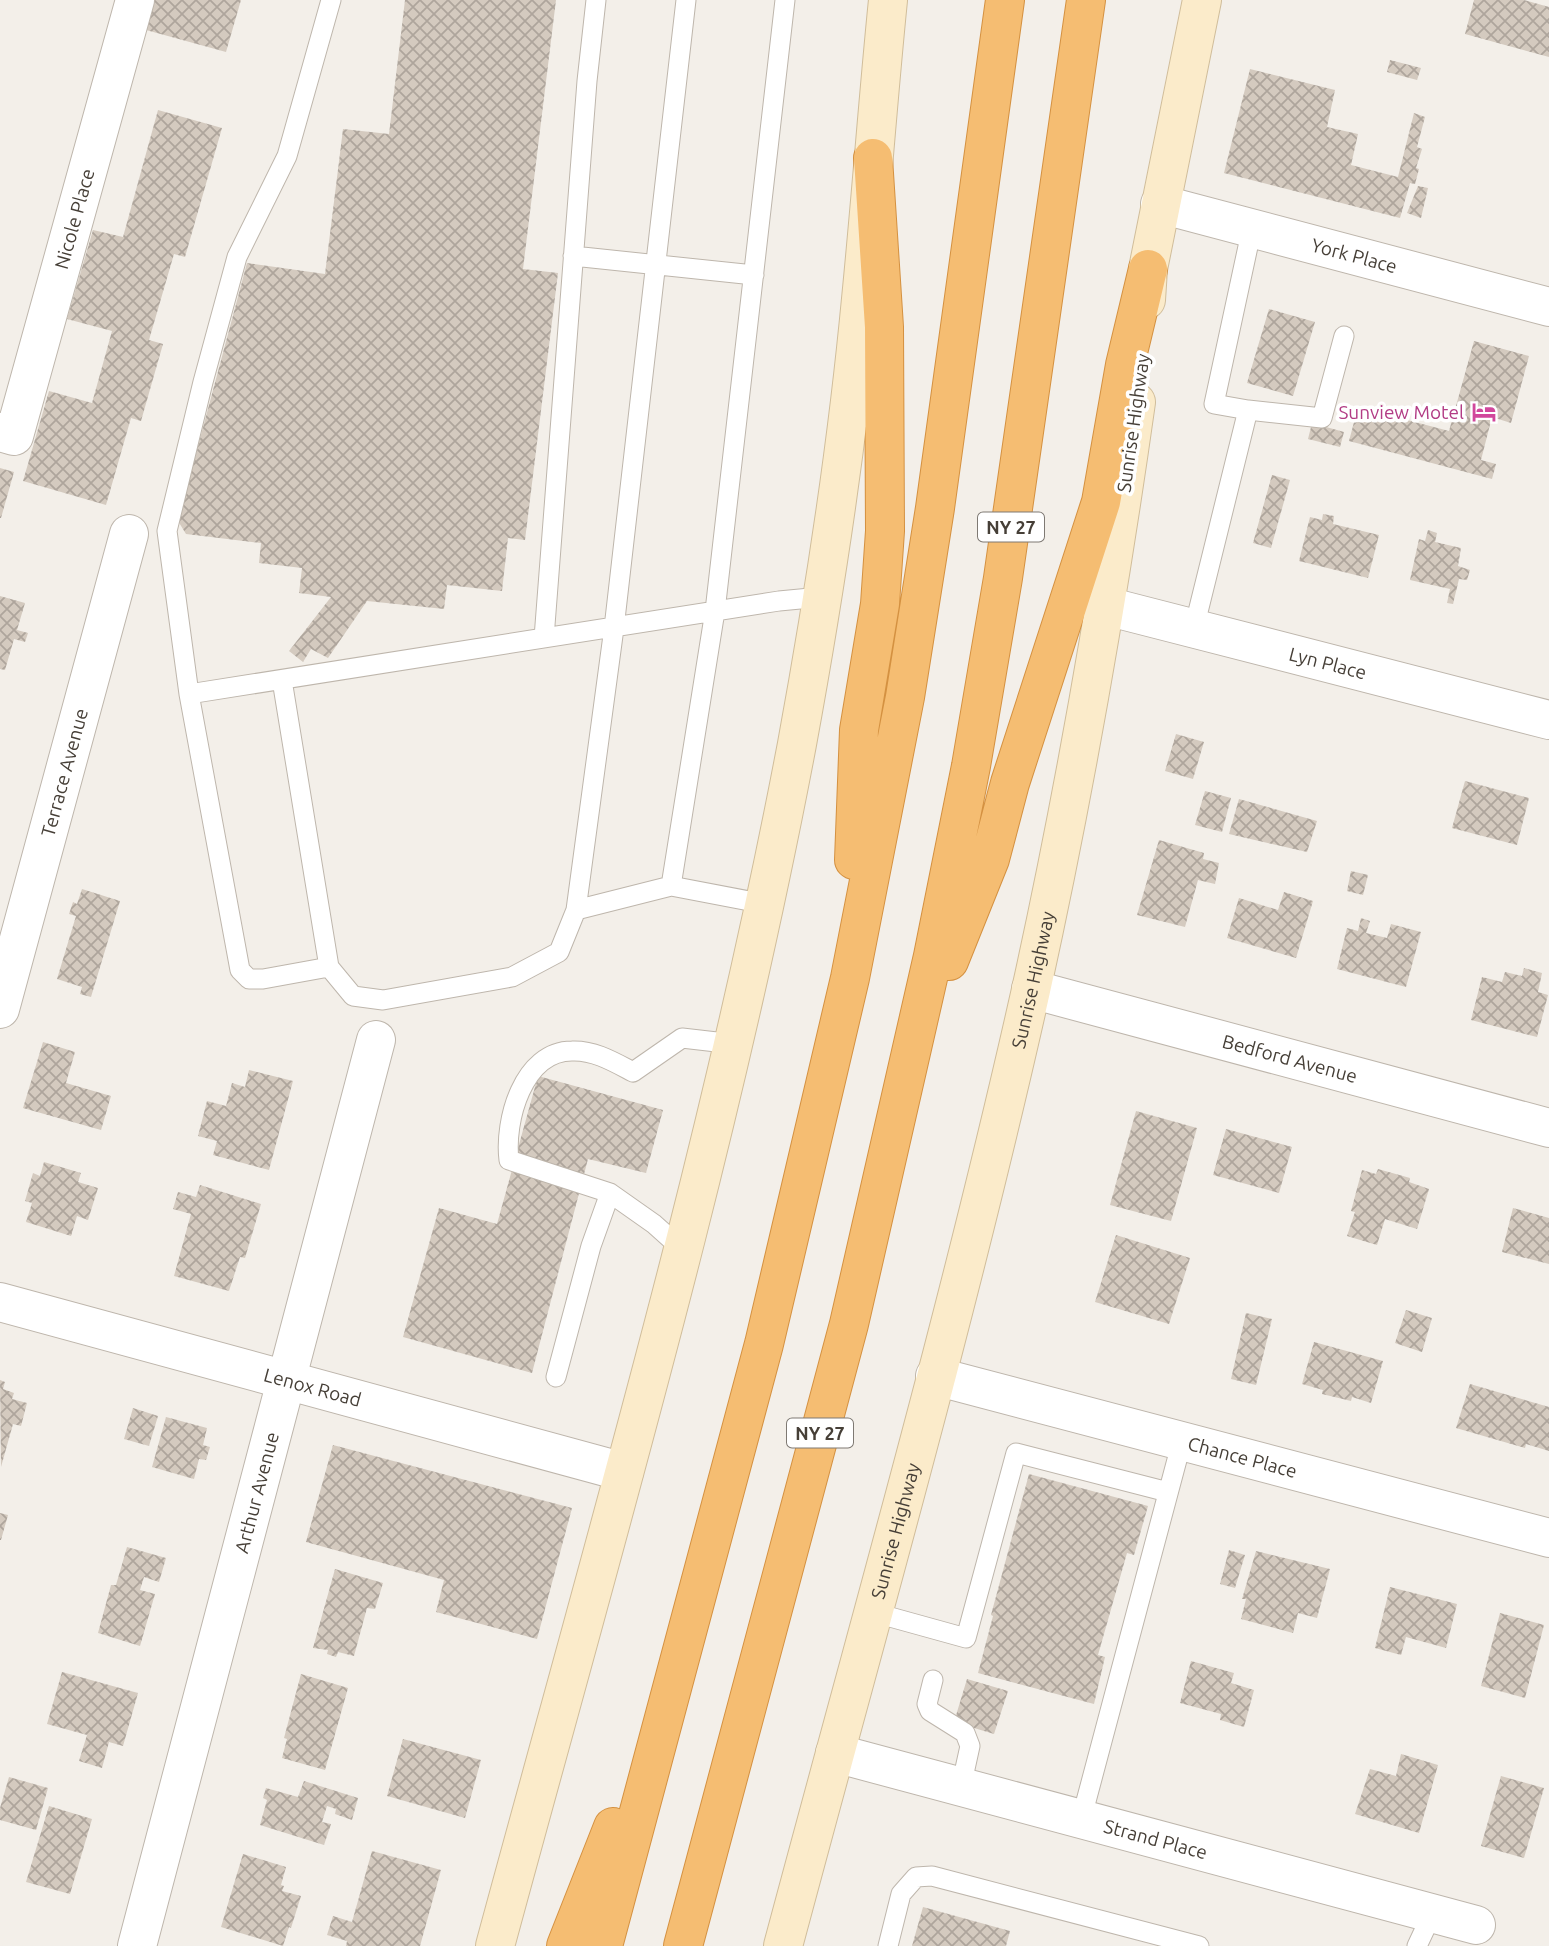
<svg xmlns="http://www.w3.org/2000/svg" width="1549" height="1946" font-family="Ubuntu,sans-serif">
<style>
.building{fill:url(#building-cross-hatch)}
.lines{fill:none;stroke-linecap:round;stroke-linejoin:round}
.lane-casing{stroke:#beb6ac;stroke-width:21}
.street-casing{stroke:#beb6ac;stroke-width:40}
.secondary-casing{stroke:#d0bd9a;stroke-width:40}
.highway-casing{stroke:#d49141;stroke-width:40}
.lane{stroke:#fff;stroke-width:19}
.street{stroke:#fff;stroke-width:38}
.secondary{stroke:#fbebca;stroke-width:38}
.highway{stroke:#f5bd72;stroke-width:38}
.labels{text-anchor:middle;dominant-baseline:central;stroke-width:7;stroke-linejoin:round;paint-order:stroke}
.shield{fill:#fff;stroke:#7e7973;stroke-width:2}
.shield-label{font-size:18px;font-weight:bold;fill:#463f37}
.street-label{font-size:19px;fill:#463f37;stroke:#fff}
.hotel-label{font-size:19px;fill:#b23c85;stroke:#fff;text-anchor:end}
</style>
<defs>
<pattern id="building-cross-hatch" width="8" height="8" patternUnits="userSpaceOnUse" patternTransform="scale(1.75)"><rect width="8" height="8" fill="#d4cabf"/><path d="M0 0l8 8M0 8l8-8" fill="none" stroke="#aea59c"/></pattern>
</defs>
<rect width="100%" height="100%" fill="#f3efe9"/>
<!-- building -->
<path class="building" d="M154 0H241L226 52 146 30Z
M405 0H556L523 269 558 273 525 540 508 538 502 591 447 585 444 609 367 601 328 658 311 649 303 662 289 651 331 597 299 593 302 568 259 563 261 543 186 534 178 521 247 263 325 274 343 129 389 134Z
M1474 0H1524L1549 7V57L1465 34Z
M1390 60 1421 68 1417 80 1387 72Z
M1250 69 1335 90 1327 127 1358 134 1351 165 1398 177 1414 113 1425 117 1417 147 1422 149 1416 168 1419 169 1415 184 1410 183 1400 218 1224 173Z
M158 110 222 128 185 257 174 254 149 340 163 344 141 421 131 418 106 505 23 481 49 391 92 403 112 331 67 319 93 230 123 237Z
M1418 186 1428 188 1421 218 1407 213Z
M1269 309 1315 322 1293 396 1247 383Z
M1474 341 1529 356 1511 423 1492 417 1481 460 1496 464 1492 479 1349 441 1358 407 1449 431Z
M1312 423 1344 432 1340 447 1308 439Z
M0 468 14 472 1 518H0Z
M1272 475 1290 480 1271 548 1253 543Z
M1323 514 1334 516 1333 524 1379 535 1368 578 1299 561 1310 517 1322 520Z
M1428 530 1437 533 1435 542 1461 548 1458 566 1470 570 1467 580 1459 579 1453 604 1447 603 1450 589 1410 580 1419 539 1425 541Z
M0 596 25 603 17 630 28 633 25 642 14 639 5 670 0 669Z
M1176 734 1204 742 1193 779 1165 771Z
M1465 781 1529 798 1517 845 1452 828Z
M1205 791 1231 798 1222 832 1195 825Z
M1239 799 1317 821 1307 852 1229 834Z
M1159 840 1204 853 1203 859 1219 863 1215 884 1198 880 1185 927 1137 915Z
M1351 871 1368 875 1363 895 1347 891Z
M82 889 120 901 91 997 80 994 82 987 57 979 76 916 69 914 73 902 77 904Z
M1284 892 1313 901 1296 958 1227 938 1239 898 1278 910Z
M1361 918 1370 921 1366 933 1387 938 1391 924 1421 932 1406 987 1337 969 1347 928 1358 931Z
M1524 968 1542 973 1538 992 1548 995 1537 1037 1471 1020 1482 977 1502 982 1505 972 1522 976Z
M43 1042 75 1052 66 1083 111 1096 101 1130 23 1108Z
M249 1070 293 1081 269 1170 213 1155 217 1141 198 1136 207 1101 226 1106 232 1083 245 1087Z
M538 1076 663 1110 646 1173 588 1159 532 1373 403 1337 439 1208 497 1224Z
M1136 1111 1197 1128 1171 1221 1110 1205Z
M1226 1129 1292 1147 1279 1193 1213 1175Z
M44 1162 81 1173 78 1182 98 1188 88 1220 77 1216 71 1236 26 1222 32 1203 25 1201 33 1173 40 1176Z
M1378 1169 1410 1178 1409 1182 1429 1189 1417 1229 1385 1219 1377 1245 1347 1236 1355 1212 1351 1211 1362 1170 1376 1174Z
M200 1185 261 1204 245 1258 240 1257 229 1291 174 1276 191 1214 173 1209 178 1192 196 1197Z
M1513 1208 1549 1218V1264L1502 1252Z
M1116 1235 1190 1258 1169 1324 1095 1302Z
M1406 1310 1432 1318 1422 1352 1395 1343Z
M1246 1313 1272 1319 1256 1385 1231 1379Z
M1314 1342 1383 1361 1371 1403 1352 1397 1351 1401 1322 1394 1323 1390 1302 1384Z
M0 1380 5 1382 3 1389 14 1393 12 1399 27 1403 21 1426 13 1424 1 1467Z
M1470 1384 1549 1407V1451L1526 1444 1525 1448 1456 1428Z
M133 1408 158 1416 149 1446 124 1439Z
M166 1417 207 1428 203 1445 210 1447 206 1460 199 1459 194 1479 152 1467Z
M333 1445 572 1508 537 1639 436 1612 444 1580 306 1542Z
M1029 1474 1148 1506 1134 1555 1127 1553 1098 1655 1105 1657 1094 1704 978 1673 993 1616 991 1615Z
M0 1513 8 1515 1 1540H0Z
M127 1547 166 1558 159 1582 144 1577 140 1590 155 1594 140 1646 98 1633 111 1585H116Z
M1229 1550 1245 1555 1235 1588 1220 1584Z
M1256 1551 1330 1569 1317 1618 1298 1613 1293 1633 1241 1619 1246 1599H1242Z
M335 1569 383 1583 375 1609 367 1608 354 1656 338 1652 336 1657 327 1654 328 1650 313 1648Z
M1390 1587 1457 1604 1446 1648 1406 1637 1401 1655 1375 1648Z
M1500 1613 1544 1625 1525 1698 1481 1686Z
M1191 1661 1234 1673 1231 1683 1254 1690 1244 1727 1220 1720 1221 1714 1180 1703Z
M62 1672 138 1693 123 1746 109 1742 102 1768 79 1761 87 1735 47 1724Z
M301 1674 348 1688 325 1770 282 1758 287 1739 284 1738Z
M967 1679 1008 1691 994 1734 954 1722Z
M403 1739 481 1760 465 1818 387 1796Z
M1401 1754 1438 1765 1419 1833 1355 1814 1370 1769 1396 1776Z
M1501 1776 1544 1788 1524 1858 1481 1846Z
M9 1777 48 1788 36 1830 0 1820V1808Z
M304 1781 358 1798 352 1820 335 1814 336 1809 327 1806 322 1822 331 1824 324 1845 260 1825 267 1800 263 1798 266 1788 298 1797Z
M49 1806 92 1819 70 1894 26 1882Z
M372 1851 441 1870 420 1946H346L347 1941 327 1935 333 1916 352 1922Z
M243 1854 286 1867 281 1885 284 1886 282 1891 301 1896 291 1928 289 1927 283 1946 221 1927Z
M923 1907 1010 1931 1006 1946H912Z"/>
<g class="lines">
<!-- lane casing -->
<g class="lane-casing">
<path id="lane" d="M573 256 754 275
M1248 410 1322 418 1344 336
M1194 628 1248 410 1214 404 1252 228
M544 638 587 81 596 0
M282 680 329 967 353 996 383 1000 512 977 559 952 576 910 614 628 686 0
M189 694 779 601 821 597
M671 886 765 904
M576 910 671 886 715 611 785 0
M329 967 263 979H249L240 970 189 694 167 531 203 382 237 257 287 156 331 0
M683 1250 654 1224 610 1193 509 1160C504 1121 523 1051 572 1051 594 1050 614 1062 633 1072L682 1038 734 1044
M556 1377 591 1246 610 1193
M872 1612 966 1638 1016 1453 1168 1492
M933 1680 927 1704 930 1711 965 1733 970 1746 961 1787
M1081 1820 1182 1441
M888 1946 901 1894 916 1877 932 1876 1199 1946
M1417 1946 1432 1914"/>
</g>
<!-- street casing -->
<g class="street-casing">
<g id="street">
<path id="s1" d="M1160 204 1549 307"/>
<path id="s2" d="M0 432 14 436 135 0"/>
<path id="s3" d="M1106 606 1549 720"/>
<path id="s4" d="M1031 989 1549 1128"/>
<path id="s5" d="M0 1009 129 534"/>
<path id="s6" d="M0 1302 624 1472"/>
<path id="s7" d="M935 1376 1549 1538"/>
<path id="s8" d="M835 1753 1476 1925"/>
<path id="s9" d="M137 1946 376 1040"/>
</g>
</g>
<!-- secondary casing -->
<g class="secondary-casing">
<g id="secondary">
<path d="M1146 300 1148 269 1202 0"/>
<path d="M495 1946C603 1547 720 1150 797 744 824 597 847 448 861 299 871 199 878 99 888 0"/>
<path id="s10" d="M783 1946C868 1628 959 1311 1031 990 1074 795 1108 600 1136 402"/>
</g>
</g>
<!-- highway casing -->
<g class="highway-casing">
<path id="highway" d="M854 860 859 730 880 604 885 531 884 327 873 158
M949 961 990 859 1010 783 1101 502 1125 365 1148 269
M566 1946 613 1827
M603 1946 764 1344 850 978 905 697 935 508 1005 0
M683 1946 849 1324 933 956 971 766 1003 578 1086 0"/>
</g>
<!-- lane -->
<use href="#lane" class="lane"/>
<!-- street -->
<use href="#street" class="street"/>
<!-- secondary -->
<use href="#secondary" class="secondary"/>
<!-- highway -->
<use href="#highway" class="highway"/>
</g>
<!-- icons -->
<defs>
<g id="hotel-bare" transform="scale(1.89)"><path d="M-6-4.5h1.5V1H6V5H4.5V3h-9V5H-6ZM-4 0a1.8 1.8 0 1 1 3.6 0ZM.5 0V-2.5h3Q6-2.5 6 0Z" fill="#d1479c" stroke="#fff" stroke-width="2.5" paint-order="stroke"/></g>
</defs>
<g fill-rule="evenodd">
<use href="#hotel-bare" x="1484" y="412"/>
</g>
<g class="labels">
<!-- shield labels -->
<g class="shield">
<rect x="978" y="512.5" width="66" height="29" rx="5"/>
<rect x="787" y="1418.5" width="66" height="29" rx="5"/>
</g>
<g class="shield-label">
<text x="1011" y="527">NY 27</text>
<text x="820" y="1433">NY 27</text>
</g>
<!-- street labels -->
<g class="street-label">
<text stroke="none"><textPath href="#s2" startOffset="240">Nicole Place</textPath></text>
<text stroke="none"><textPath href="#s1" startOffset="201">York Place</textPath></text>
<text transform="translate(1133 423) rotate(-82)">Sunrise Highway</text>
<text stroke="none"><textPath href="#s3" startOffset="229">Lyn Place</textPath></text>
<text stroke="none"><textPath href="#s5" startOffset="245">Terrace Avenue</textPath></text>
<text stroke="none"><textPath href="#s10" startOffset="998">Sunrise Highway</textPath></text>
<text stroke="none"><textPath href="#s4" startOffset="268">Bedford Avenue</textPath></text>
<text stroke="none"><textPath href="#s6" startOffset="324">Lenox Road</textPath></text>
<text stroke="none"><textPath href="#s7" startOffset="318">Chance Place</textPath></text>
<text stroke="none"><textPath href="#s9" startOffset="469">Arthur Avenue</textPath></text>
<text stroke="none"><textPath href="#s10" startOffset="430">Sunrise Highway</textPath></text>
<text stroke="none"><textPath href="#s8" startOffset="332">Strand Place</textPath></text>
</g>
<!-- hotel labels -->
<g class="hotel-label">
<text x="1464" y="412">Sunview Motel</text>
</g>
</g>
</svg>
